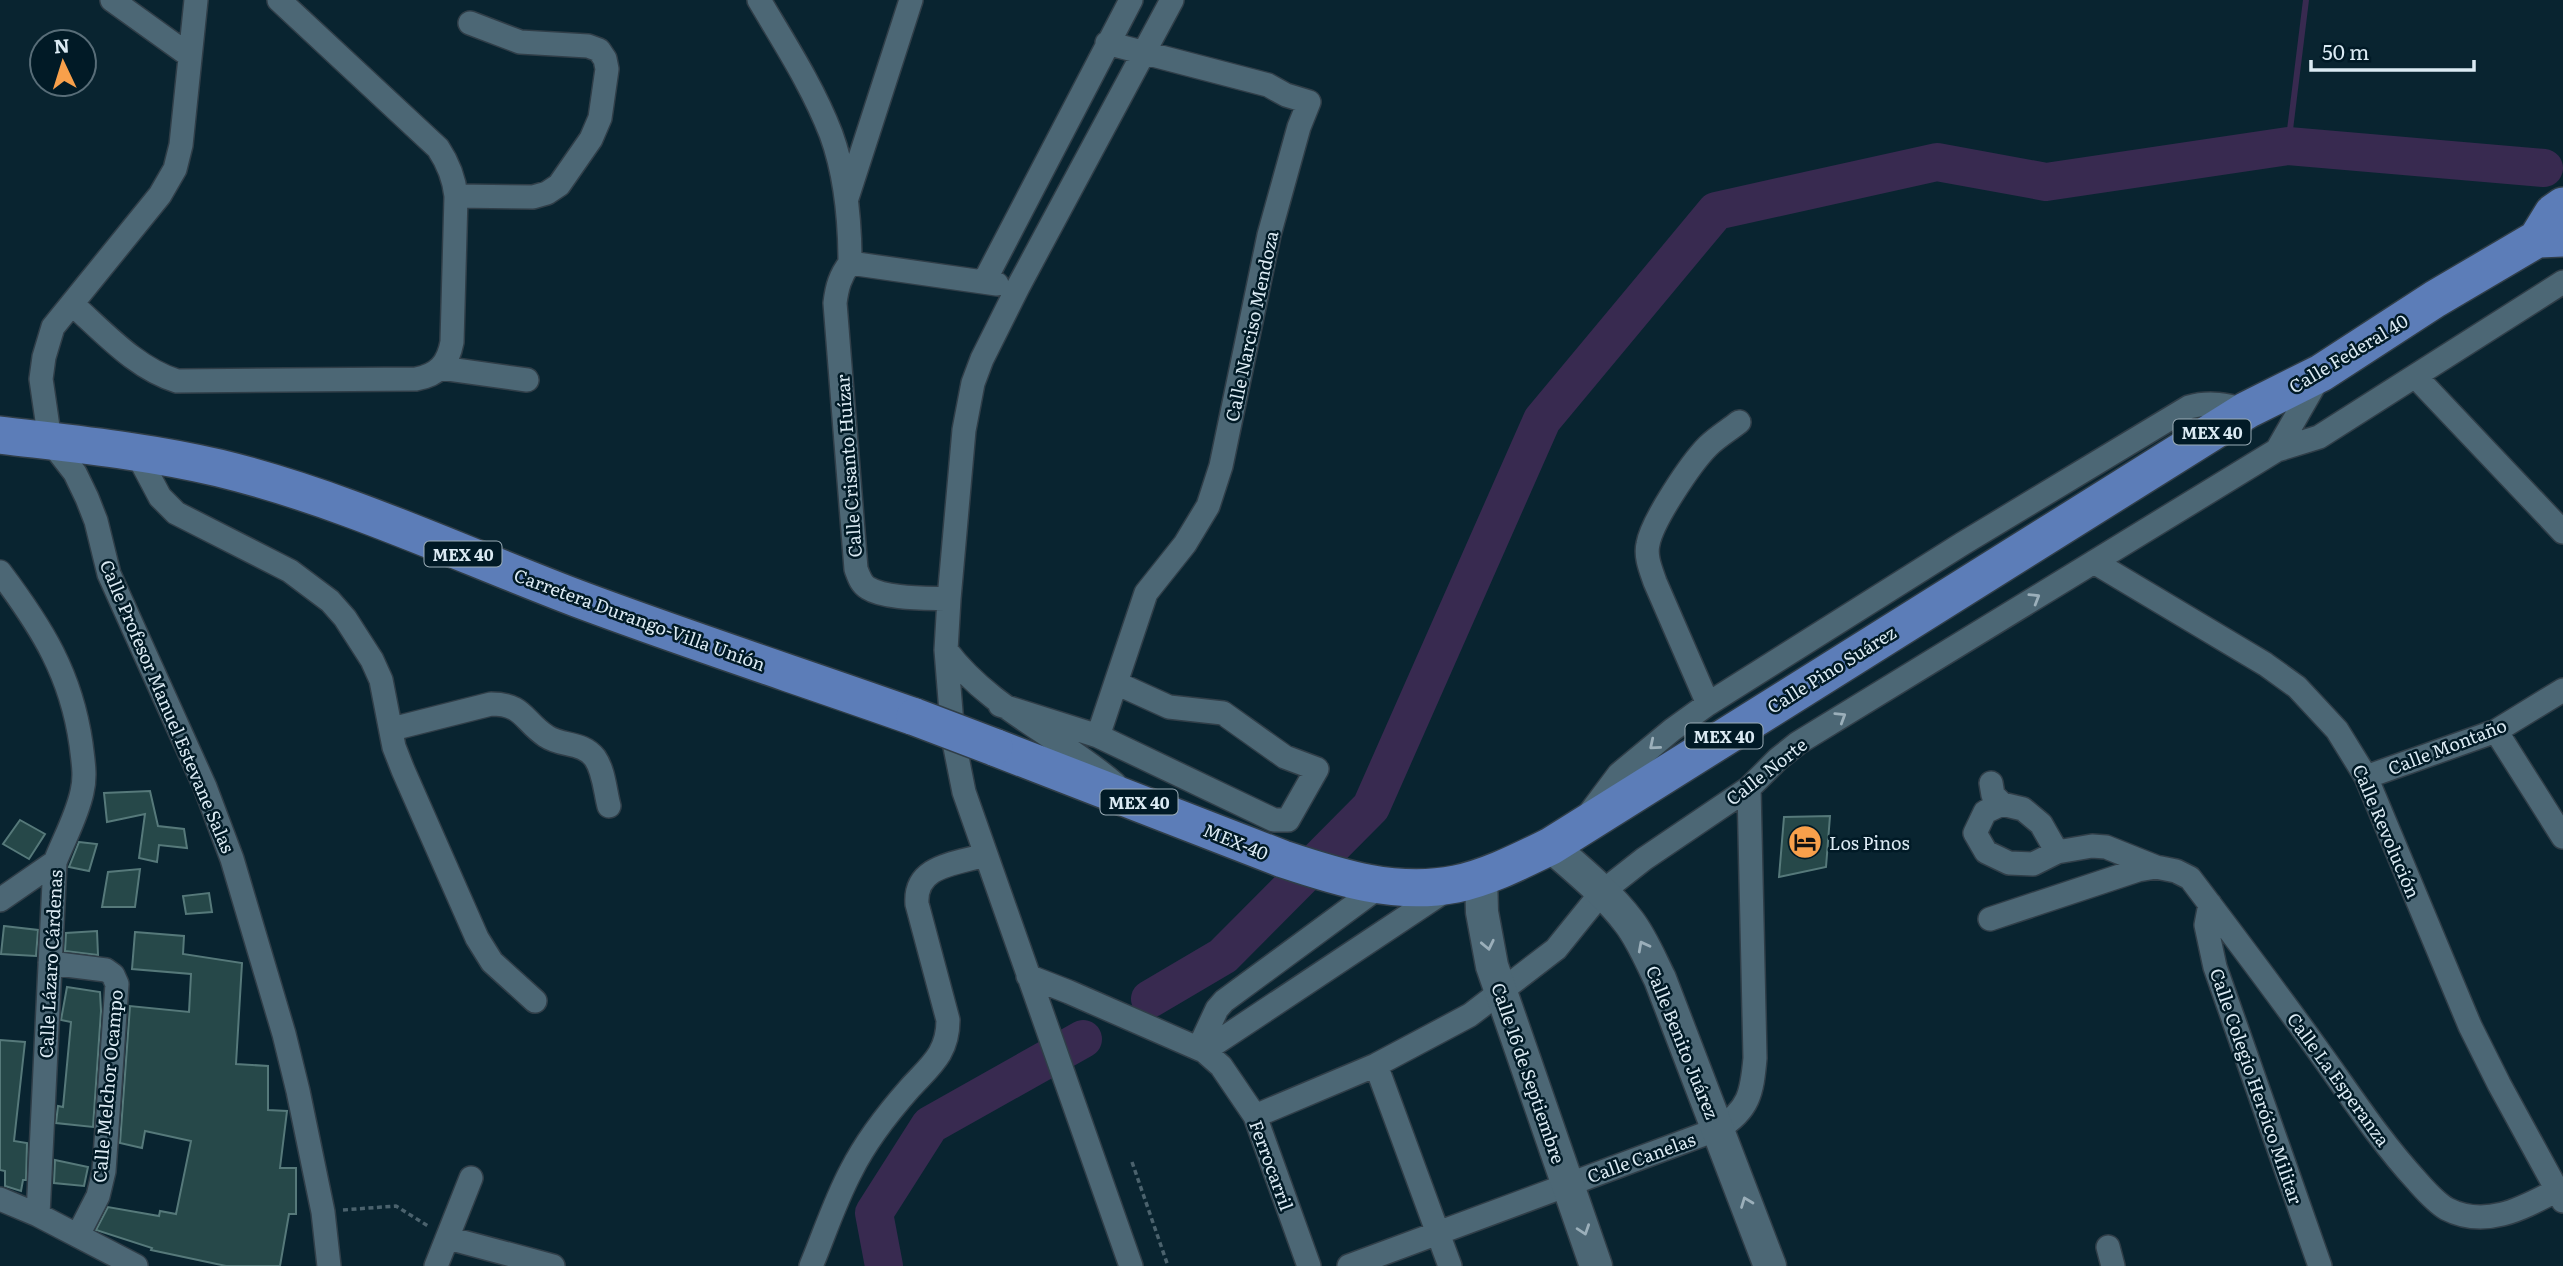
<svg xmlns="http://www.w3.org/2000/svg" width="2563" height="1266" font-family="Literata,serif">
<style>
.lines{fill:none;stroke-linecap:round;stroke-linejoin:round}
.stream{stroke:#382a50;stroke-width:6}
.river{stroke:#382a50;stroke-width:38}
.building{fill:#264849;stroke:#56797a;stroke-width:2}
.street-casing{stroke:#303e48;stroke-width:26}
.secondary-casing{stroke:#303e48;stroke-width:35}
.primary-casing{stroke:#303e48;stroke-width:40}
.path{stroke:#4b626d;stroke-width:3.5;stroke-dasharray:5 3.5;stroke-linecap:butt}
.street{stroke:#4c6775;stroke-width:23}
.secondary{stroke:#4c6775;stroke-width:32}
.primary{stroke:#5c7db8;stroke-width:37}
.primary-bridge-casing{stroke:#303e48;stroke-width:40;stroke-linecap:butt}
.primary-bridge{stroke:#5c7db8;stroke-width:37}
.oneway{stroke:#9bafba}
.labels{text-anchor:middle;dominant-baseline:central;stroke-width:5;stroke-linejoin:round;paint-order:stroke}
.shield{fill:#011a26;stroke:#9aacb6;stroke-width:2}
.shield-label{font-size:16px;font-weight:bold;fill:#dbeaf3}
.street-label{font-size:18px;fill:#dbeaf3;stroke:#011a26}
.poi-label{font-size:18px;fill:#dbeaf3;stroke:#011a26;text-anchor:start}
</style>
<rect width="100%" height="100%" fill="#092430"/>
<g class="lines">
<!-- stream -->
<path class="stream" d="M2288 146 2306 0"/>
<!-- river -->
<path class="river" d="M1150 999 1223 956 1371 807 1542 420 1716 211 1937 162 2046 182 2288 146 2544 168
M884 1266 874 1213 930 1125 1083 1039"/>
</g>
<!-- building -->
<path class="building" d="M150 791 158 826 184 829 187 848 159 845 157 862 139 858 145 814 107 822 104 793Z
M1830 816 1826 867 1779 877 1784 817Z
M20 820 45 834 29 859 3 844Z
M79 842 97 844 89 871 69 867Z
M140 869 135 907H102L108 872Z
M209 893 212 912 186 914 183 896Z
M4 926 38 930 36 956 1 954Z
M97 931 98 955 65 951 66 933Z
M135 932 184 936 183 954 242 963 236 1064 268 1066V1110L287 1111 280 1168H296V1214H289L280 1266H226L151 1250 152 1248 96 1230 108 1207 159 1216 160 1211 176 1214 191 1141 145 1131 142 1148 120 1143 130 1006 189 1012 191 974 132 969Z
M67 987 100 992 101 1011 93 1127 56 1123 58 1106 63 1107 71 1022 61 1020Z
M0 1040 25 1042 14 1141 27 1143 26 1180H23L21 1191 5 1186V1171L0 1170Z
M55 1160 88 1167 84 1186 54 1183Z"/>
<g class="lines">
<!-- street casing -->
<g class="street-casing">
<path id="street" d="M112 0 190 56
M196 0 181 145 175 169 160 195 53 327 44 357 41 379 50 441 75 473 87 498 96 521 109 574 205 787 232 859 284 1034 298 1091 323 1212 329 1266
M759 0C785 44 813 87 831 134 846 175 850 220 850 263 840 276 837 287 835 303L856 569C859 577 861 584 868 588 885 599 928 598 949 599
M456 196 533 197 547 193 559 185 591 139 600 118 607 69 605 59 599 50 588 46 520 42 470 23
M847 198 911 0
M850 263 997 284
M984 282 1131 0
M72 304C104 332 135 368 177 381L416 379C438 375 448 364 452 342L456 196C454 177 448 163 438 148L279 0
M441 368 527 380
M2416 377 2563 532
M135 450 160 497 176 513 290 571 330 601 345 618 372 660 381 680 394 747 403 770 477 938 492 962 535 1001
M2277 450 2319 377
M2094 562 2265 664 2297 687 2337 730 2366 777 2470 1026 2499 1084 2563 1201
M0 572C42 628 71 674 81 744 83 761 86 776 82 792 77 816 64 839 55 862L38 1215
M946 650C991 710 1060 736 1115 784
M1708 704 1655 582C1651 570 1645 557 1648 544 1652 521 1691 463 1708 446 1717 437 1729 430 1739 422
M1000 705 1098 736 1274 820H1288L1317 769 1285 757 1223 713 1169 707 1116 683
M392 729 491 704C524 704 523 721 546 736 562 747 582 741 595 758 604 771 605 791 609 806
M2496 731 2563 837
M1098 736 1146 593 1185 544 1208 506 1221 466 1269 235 1299 127 1309 102 1286 95 1268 85 1107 43
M2366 777 2496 731 2563 690
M1991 783 1993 795 2002 804
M1589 814 1619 774 1672 730 1708 704 1962 544 2189 407C2210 401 2227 405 2247 410
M2041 824 2057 852 2041 824 2023 809 2002 804 1985 812 1975 833 1986 852 2009 863 2033 864 2057 852 2092 846 2106 847 2156 867 2176 871 2190 878C2234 936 2278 994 2320 1053 2351 1096 2380 1141 2416 1180 2425 1190 2435 1202 2447 1209 2486 1229 2523 1208 2557 1190
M1379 887 1224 1001 1217 1009 1203 1039 1204 1051 1448 889
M0 900 55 862
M2210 904 2206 925 2215 967 2320 1266
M1990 919 2138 870 2156 867
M50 963 106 970 113 975 117 984 104 1171 98 1196 78 1235
M1028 976 1069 992 1204 1051 1221 1066 1255 1116 1309 1266
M1376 1065 1450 1266
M1255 1116 1376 1065 1470 1015 1556 949 1602 892 1644 859 1749 788 1778 759 1798 743 2277 450 2319 437 2563 282
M0 1199 38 1215 136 1266
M448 1238 553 1266
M2108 1247 2113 1266
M436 1266 471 1178
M811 1266C824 1235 835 1201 851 1171 866 1141 887 1114 910 1088 931 1065 948 1053 948 1020L917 904C914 865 956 864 985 855
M1131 1266 964 792 953 737 946 650 949 599 964 430 973 383 982 359 1018 287 1172 0
M1349 1266 1718 1129C1749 1110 1752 1093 1755 1058L1749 788"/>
</g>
<!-- secondary casing -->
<g class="secondary-casing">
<path id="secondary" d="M1551 846C1578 870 1607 893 1629 922 1642 939 1650 959 1660 979L1770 1266
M1481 877 1482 912 1492 966 1596 1266"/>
</g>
<!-- primary casing -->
<g class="primary-casing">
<path id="primary" d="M2537 239 2553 213 2563 206
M0 435C74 444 147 451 219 468 342 498 458 553 576 598 688 640 802 677 915 717
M994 747 1283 859C1340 878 1396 896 1456 884 1489 877 1520 861 1551 846L2247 410 2321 373 2435 299 2537 239 2563 238"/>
</g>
<!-- path -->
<path class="path" d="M1132 1162 1168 1266
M343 1210 396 1206 428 1226"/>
<!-- street -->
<use href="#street" class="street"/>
<!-- secondary -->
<use href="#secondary" class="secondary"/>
<!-- primary -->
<use href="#primary" class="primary"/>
<!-- primary-bridge casing -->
<g class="primary-bridge-casing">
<path id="primary-bridge" d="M915 717 994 747"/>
</g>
<!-- primary-bridge -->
<use href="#primary-bridge" class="primary-bridge"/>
</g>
<!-- one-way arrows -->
<defs><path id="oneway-chevron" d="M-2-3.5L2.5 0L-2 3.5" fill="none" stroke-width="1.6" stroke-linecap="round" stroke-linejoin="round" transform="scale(1.75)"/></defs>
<g class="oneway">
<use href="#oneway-chevron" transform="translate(2035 598) rotate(-31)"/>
<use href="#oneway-chevron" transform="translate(1841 717) rotate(-32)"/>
<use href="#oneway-chevron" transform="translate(1654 745) rotate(140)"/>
<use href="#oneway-chevron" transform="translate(1488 945) rotate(78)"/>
<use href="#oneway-chevron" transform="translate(1643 946) rotate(-118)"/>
<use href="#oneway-chevron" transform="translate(1746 1202) rotate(-111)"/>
<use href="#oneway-chevron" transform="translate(1584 1230) rotate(71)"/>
</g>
<!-- icons -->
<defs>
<g id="hotel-disc" transform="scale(1.75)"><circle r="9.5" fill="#f8a04b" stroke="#011a26"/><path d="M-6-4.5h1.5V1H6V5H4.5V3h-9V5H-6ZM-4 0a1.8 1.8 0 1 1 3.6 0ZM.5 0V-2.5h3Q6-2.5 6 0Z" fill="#111"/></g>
</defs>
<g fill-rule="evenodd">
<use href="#hotel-disc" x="1805" y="842"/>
</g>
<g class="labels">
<!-- shield labels -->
<g class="shield">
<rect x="2173.5" y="419.5" width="77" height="25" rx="5"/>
<rect x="424.5" y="541.5" width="77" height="25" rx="5"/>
<rect x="1685.5" y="723.5" width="77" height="25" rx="5"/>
<rect x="1100.5" y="789.5" width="77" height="25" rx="5"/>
</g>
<g class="shield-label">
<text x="2212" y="432">MEX 40</text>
<text x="463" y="554">MEX 40</text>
<text x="1724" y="736">MEX 40</text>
<text x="1139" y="802">MEX 40</text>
</g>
<!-- street labels -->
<g class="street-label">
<text transform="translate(1251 326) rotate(-78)">Calle Narciso Mendoza</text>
<text transform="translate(2348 353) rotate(-31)">Calle Federal 40</text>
<text transform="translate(848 466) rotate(-94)">Calle Crisanto Huízar</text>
<text transform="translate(640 619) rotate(20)">Carretera Durango-Villa Unión</text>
<text transform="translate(1831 669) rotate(-32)">Calle Pino Suárez</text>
<text transform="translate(168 706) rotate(67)">Calle Profesor Manuel Estevane Salas</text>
<text transform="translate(2447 746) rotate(-21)">Calle Montaño</text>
<text transform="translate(1766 771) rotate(-38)">Calle Norte</text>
<text transform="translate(2387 831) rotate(67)">Calle Revolución</text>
<text transform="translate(1236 841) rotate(22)">MEX-40</text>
<text transform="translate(50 964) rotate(-87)">Calle Lázaro Cárdenas</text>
<text transform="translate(1683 1042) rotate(68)">Calle Benito Juárez</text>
<text transform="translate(1529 1073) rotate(71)">Calle 16 de Septiembre</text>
<text transform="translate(2339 1079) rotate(54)">Calle La Esperanza</text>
<text transform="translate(107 1086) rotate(-85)">Calle Melchor Ocampo</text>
<text transform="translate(2257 1086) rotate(71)">Calle Colegio Heróico Militar</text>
<text transform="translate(1641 1157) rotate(-20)">Calle Canelas</text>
<text transform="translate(1272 1165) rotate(70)">Ferrocarril</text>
</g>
<!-- poi labels -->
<g class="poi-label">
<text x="1829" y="842">Los Pinos</text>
</g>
</g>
<!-- north arrow -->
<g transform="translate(63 63) rotate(356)"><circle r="33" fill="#011a26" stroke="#586d78" stroke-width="2"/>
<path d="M0-5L12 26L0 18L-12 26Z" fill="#f8a04b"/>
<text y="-10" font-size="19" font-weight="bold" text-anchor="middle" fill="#dbeaf3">N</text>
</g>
<!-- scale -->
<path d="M2311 60v10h163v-10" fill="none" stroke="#dbeaf3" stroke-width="3.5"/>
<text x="2322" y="60" font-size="21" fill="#dbeaf3" stroke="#011a26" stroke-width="5" paint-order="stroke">50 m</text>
</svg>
